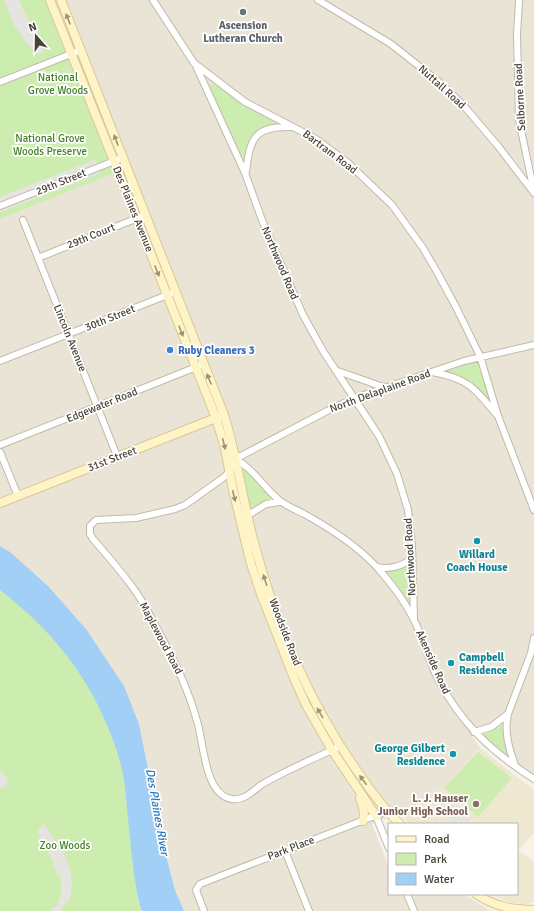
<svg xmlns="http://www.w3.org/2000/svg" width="534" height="911" font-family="Signika,sans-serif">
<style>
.residential{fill:#e9e4d6}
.education{fill:#efe8d1}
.green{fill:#cdecaf}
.parking{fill:#e6e4e0}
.water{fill:#a1cff5}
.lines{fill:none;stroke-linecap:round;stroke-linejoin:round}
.street-casing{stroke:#c1baaa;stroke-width:8}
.secondary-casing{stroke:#d8c995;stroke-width:10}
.street{stroke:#fff;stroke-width:6}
.secondary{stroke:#fff4c8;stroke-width:8}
.oneway{fill:#9b9378}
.worship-dot{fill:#6b7280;stroke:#fff;stroke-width:1.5}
.shop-dot{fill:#3f7fe0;stroke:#fff;stroke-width:1.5}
.culture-dot{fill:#0f9aa8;stroke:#fff;stroke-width:1.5}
.education-dot{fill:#8d6e63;stroke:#fff;stroke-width:1.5}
.labels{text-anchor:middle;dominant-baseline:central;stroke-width:3.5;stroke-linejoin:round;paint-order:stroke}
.worship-label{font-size:11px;font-weight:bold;fill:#5b616d;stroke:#fff}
.park-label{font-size:11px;fill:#438025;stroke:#fff}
.street-label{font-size:11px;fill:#494336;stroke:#fff}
.shop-label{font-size:11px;font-weight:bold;fill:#366cbe;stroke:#fff;text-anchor:start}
.culture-label{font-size:11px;font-weight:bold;fill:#0d838f;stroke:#fff}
.education-label{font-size:11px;font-weight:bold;fill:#785e54;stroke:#fff;text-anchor:end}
.water-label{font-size:12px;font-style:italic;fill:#2777bd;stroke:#fff}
</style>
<rect width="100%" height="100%" fill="#f5f2e8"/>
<!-- residential -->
<path class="residential" d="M65 0H534V776L519 766 513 753 508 735 510 718 500 716 494 723 486 726 477 727 471 734 480 748 443 788 439 785 403 817 399 813 372 824 389 868V894H399L400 896 404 894H463L491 911H184L175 890 164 848 139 724 133 708 86 629 48 586 10 552 0 546V219L129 167Z"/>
<!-- education -->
<path class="education" d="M480 748 534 790V833L518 850 534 862V902L524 904 513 903 503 900 489 894H517V824H409L403 817 439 785 443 787Z"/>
<!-- green -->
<path class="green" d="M0 0H47L115 173 0 219Z
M212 83C220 83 225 90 230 95 245 106 263 112 277 122 272 126 265 126 259 129 247 136 250 146 244 156L241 155 210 89V85Z
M476 362 478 364 491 403 480 390 469 380 445 371Z
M241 466 243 467 271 497V500L255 506H249Z
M406 566 408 568 410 603 409 605 386 573 387 571Z
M0 590 24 609 54 639 79 671 102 711 121 761 125 787 138 901 142 911H0Z
M503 723 504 736 508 754 506 755 482 735 483 734 494 730Z
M478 752 512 778 478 817 444 788Z"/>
<!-- parking -->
<path class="parking" d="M4 0H19L30 24 47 44 44 50 38 55 24 40 14 25Z
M94 160 98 163 100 169 99 174 0 212V197Z
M0 770 8 779V782L7 785 0 789Z
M439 790 472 818 468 824H455L430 802Z
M44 824 58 846 62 848 70 869 72 885 70 899 69 901 65 903 61 911H51L52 908 57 907 61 894V878L57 875 52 859 37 832 40 828Z"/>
<!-- water -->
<path class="water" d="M0 546 10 552 48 586 86 629 124 686 139 724 164 848 175 890 184 911H142C137 899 136 886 134 873 130 844 128 816 125 788 123 769 118 753 111 735 88 674 51 630 0 590Z"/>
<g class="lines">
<!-- street casing -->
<g class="street-casing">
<path id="street" d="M153 0 194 63 245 102 316 139 348 163 392 205 423 248 437 272 456 307 480 356 498 416 534 510
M318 0 391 44 439 82 464 106 498 146 534 193
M519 0 517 35 519 120 534 192
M196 66 245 173 262 220 303 315 323 351 379 436 397 474 408 510 412 546 414 618
M0 82 81 50
M246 172C250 137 255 126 292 127
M0 206 122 158
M23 220 117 456
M38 258 145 215
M0 361 175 292
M335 370 386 388
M432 372C467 378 475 388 496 414
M0 445 199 366
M0 452 18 496
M235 459 229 472 223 478 185 505 175 509 136 518 96 520 90 526V534L93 539C106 554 119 569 131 585 141 598 149 613 156 627 173 657 188 688 197 721 204 742 204 795 232 799 244 801 253 791 261 785 286 770 314 759 340 746
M235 459C253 468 264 488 279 500 286 506 297 510 306 515 333 530 362 549 382 573 394 587 405 602 413 618 423 637 428 658 437 677 460 723 492 752 534 779
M235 459 327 411 355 398 464 361 534 345
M245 517 266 504 280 502
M377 567C389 570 403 566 412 558
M508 714C504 732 509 749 515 765
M474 732 491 727 508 714 531 653 534 638
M376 816 389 848
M285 851 309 911
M407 894 414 911
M204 911 196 890 200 884 387 811"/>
</g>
<!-- secondary casing -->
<g class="secondary-casing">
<path id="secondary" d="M50 0 216 418 225 448 233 490 251 564 261 594 294 678 306 705 332 750 376 816
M61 0 224 415C237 455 242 498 253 539 275 622 309 704 360 775 372 793 384 809 400 824
M0 503 221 416
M360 798C363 806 365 812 363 821
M476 894C496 907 510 909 534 910"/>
</g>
<!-- street -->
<use href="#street" class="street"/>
<!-- secondary -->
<use href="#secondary" class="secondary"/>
</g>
<!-- one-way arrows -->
<defs><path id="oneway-solid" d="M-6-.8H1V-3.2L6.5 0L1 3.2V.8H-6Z"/></defs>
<g class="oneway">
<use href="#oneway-solid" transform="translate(68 19) rotate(-112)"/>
<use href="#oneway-solid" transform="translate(116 140) rotate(-111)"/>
<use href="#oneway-solid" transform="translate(157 271) rotate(68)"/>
<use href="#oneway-solid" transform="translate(181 331) rotate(68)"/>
<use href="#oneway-solid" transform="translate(209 379) rotate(-112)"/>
<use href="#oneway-solid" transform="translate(224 444) rotate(76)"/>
<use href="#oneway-solid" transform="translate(234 496) rotate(76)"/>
<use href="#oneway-solid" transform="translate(265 580) rotate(-108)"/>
<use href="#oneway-solid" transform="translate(320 713) rotate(-120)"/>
<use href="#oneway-solid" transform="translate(363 780) rotate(-126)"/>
</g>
<!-- markers -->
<circle class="worship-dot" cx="243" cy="12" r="4"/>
<circle class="shop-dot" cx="170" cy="350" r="4"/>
<g class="culture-dot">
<circle cx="477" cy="541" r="4"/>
<circle cx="451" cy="663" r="4"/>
<circle cx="453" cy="754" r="4"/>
</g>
<circle class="education-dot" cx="476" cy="804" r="4"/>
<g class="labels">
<!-- worship labels -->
<g class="worship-label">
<text x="243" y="25">Ascension<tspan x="243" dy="13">Lutheran Church</tspan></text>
</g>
<!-- park labels -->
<g class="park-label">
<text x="58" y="77">National<tspan x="58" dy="13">Grove Woods</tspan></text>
<text x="50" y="138">National Grove<tspan x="50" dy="13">Woods Preserve</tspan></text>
<text x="65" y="845">Zoo Woods</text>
</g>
<!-- street labels -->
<g class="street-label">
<text transform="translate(442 87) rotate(42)">Nuttall Road</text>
<text transform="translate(520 97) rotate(-93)">Selborne Road</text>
<text transform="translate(330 152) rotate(37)">Bartram Road</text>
<text transform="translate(61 182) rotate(-22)">29th Street</text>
<text transform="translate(133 209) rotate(68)">Des Plaines Avenue</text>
<text transform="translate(91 236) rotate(-22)">29th Court</text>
<text transform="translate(280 263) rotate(67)">Northwood Road</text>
<text transform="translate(110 318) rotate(-22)">30th Street</text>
<text transform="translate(70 338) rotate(68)">Lincoln Avenue</text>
<text transform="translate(380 391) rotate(-20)">North Delaplaine Road</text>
<text transform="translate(102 405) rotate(-22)">Edgewater Road</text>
<text transform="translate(112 459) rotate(-21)">31st Street</text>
<text transform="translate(410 557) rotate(-93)">Northwood Road</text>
<text transform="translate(285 632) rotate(69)">Woodside Road</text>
<text transform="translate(161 638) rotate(62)">Maplewood Road</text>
<text transform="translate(433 662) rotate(66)">Akenside Road</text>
<text transform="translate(291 848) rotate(-21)">Park Place</text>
</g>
<!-- shop labels -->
<g class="shop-label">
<text x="178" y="350">Ruby Cleaners 3</text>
</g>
<!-- culture labels -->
<g class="culture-label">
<text x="477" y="554">Willard<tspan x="477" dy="13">Coach House</tspan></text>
<text x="459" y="657" text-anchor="start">Campbell<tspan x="459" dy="13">Residence</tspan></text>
<text x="445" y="748" text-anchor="end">George Gilbert<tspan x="445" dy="13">Residence</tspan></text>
</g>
<!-- education labels -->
<g class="education-label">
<text x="468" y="798">L. J. Hauser<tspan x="468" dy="13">Junior High School</tspan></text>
</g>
<!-- water labels -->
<g class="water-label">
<text transform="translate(157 812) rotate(80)">Des Plaines River</text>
</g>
</g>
<!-- legend -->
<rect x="388" y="823" width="130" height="72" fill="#ffffff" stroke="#b6b4af"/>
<rect x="396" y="836" width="20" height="6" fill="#fff4c8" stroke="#b6b4af"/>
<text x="424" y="843" font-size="12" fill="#494336">Road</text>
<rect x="396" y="853" width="20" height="12" fill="#cdecaf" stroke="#b6b4af"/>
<text x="424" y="863" font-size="12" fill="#494336">Park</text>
<rect x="396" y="873" width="20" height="12" fill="#a1cff5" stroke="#b6b4af"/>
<text x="424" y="883" font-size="12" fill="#494336">Water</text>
<!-- north arrow -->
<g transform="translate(36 36) rotate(340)" stroke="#ffffff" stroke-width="3" paint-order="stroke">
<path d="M0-3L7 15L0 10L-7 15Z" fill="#494336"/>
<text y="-6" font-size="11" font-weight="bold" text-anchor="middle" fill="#494336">N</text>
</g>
</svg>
